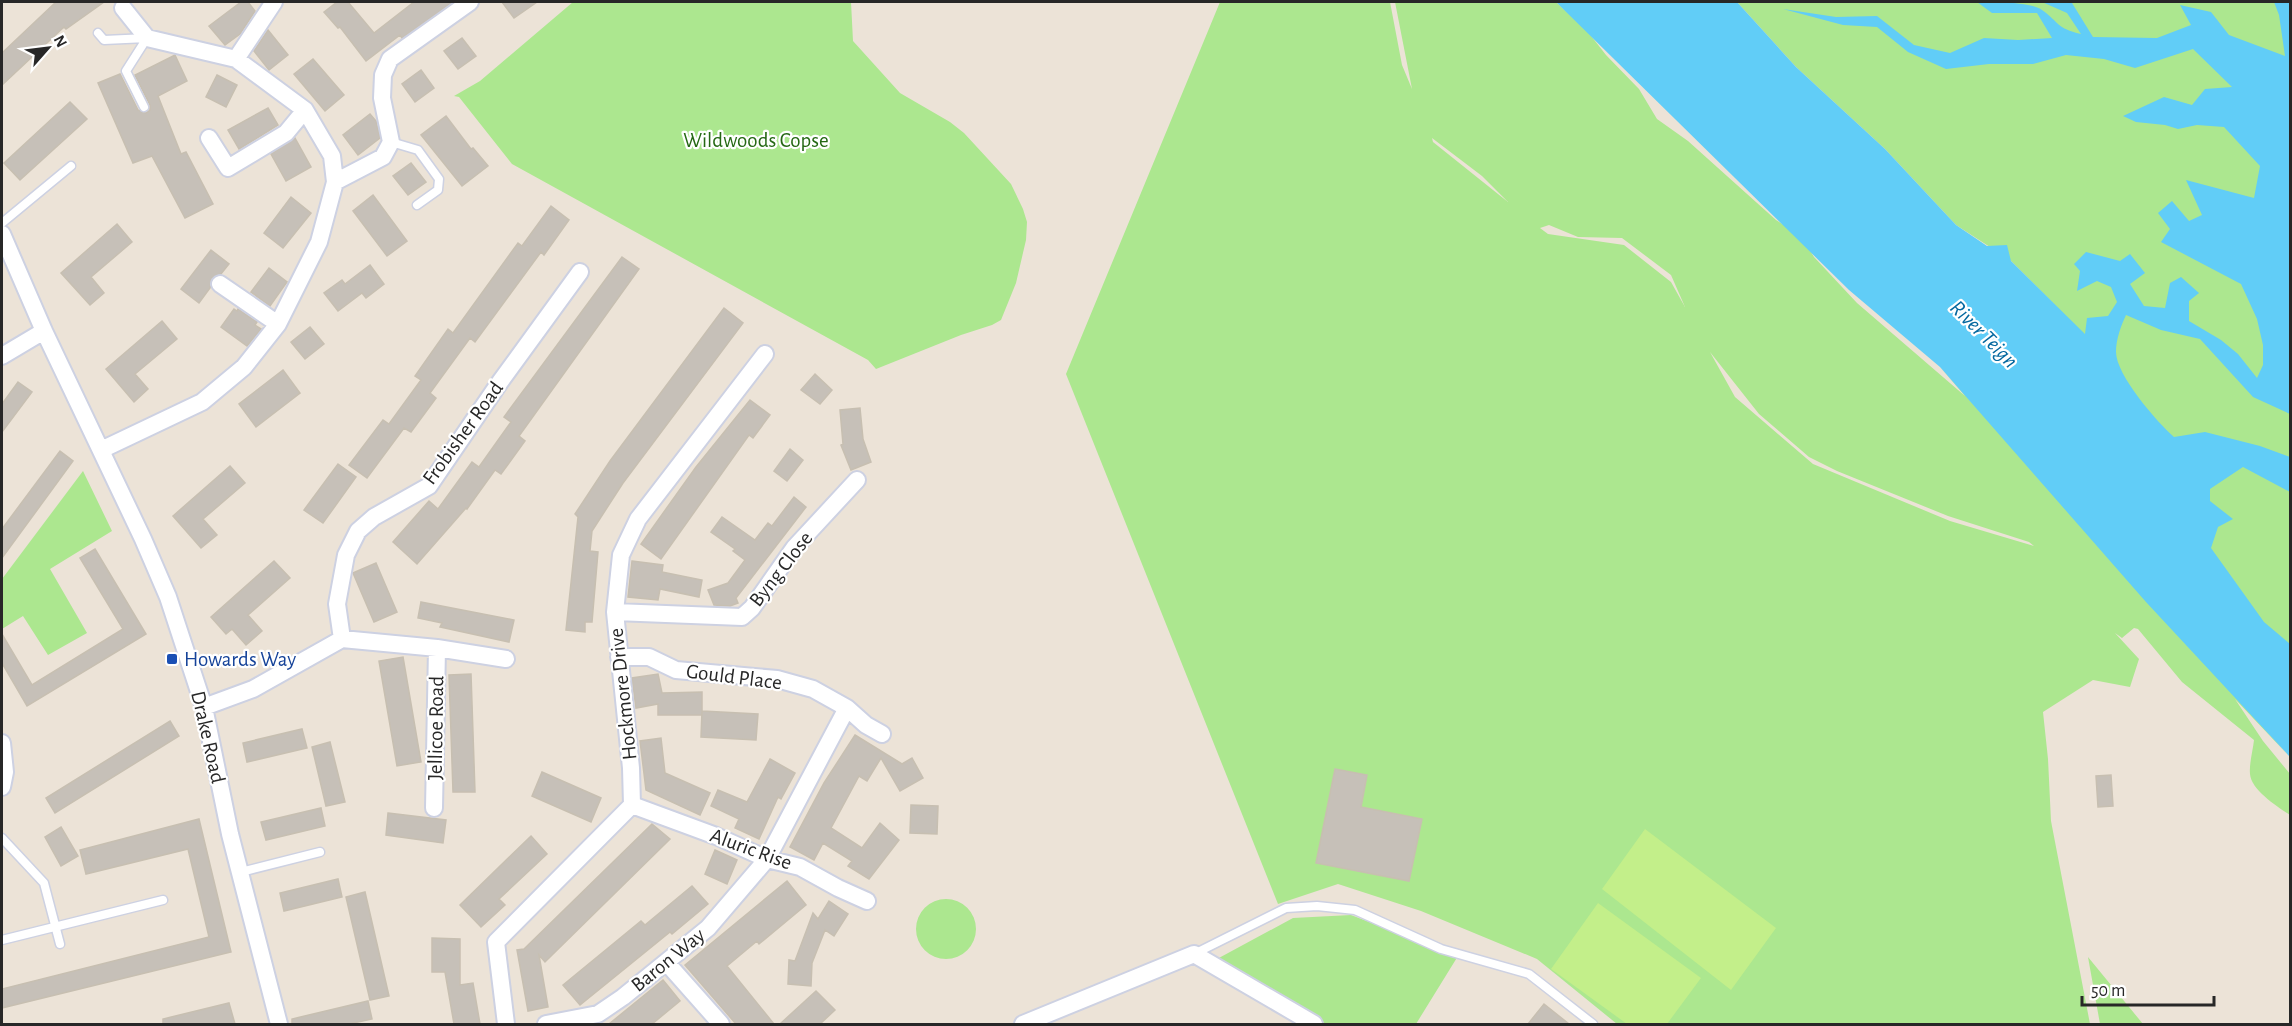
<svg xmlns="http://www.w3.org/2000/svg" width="2292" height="1026" font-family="'Alegreya Sans',sans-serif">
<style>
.green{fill:#ace78f;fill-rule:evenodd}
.pitch{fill:#c3ef8a}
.water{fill:#61cdf7}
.building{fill:#c6c0b8;stroke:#c7bfb1;stroke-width:1.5}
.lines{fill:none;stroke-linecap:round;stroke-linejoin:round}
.service-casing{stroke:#cdd1e2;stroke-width:11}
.minor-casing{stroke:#cdd1e2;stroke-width:20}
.service{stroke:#fff;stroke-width:8}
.minor{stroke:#fff;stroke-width:16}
.transit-dot{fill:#1a4fb4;stroke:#fff;stroke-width:2}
.labels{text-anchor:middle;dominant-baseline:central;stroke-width:4.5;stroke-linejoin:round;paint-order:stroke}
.park-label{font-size:21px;fill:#256814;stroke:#fff}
.street-label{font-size:21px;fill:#272727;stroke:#fff}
.transit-label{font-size:21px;fill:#164399;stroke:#fff;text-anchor:start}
.water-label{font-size:22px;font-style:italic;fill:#04689f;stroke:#fff}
</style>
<rect width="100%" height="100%" fill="#ece3d7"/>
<!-- green -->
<path class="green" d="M573 2H851L853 41 900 93 950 122 964 133 1011 184 1023 209 1027 222 1026 240 1016 283 1001 320 992 325 961 335 876 369 868 360 512 164 459 97 454 96 480 81Z
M1220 2H1390L1402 65 1412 89 1395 2H1556L1588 32 1606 55 1639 89 1657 119 1688 141 1776 220 1801 236 1814 257 1857 303 1965 396 1940 367 2290 757 2235 699 2263 741 2290 774V815C2278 807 2251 790 2250 774 2249 764 2253 750 2254 740L2182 682 2138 629 2134 628 2122 638 2115 633 2139 659 2130 687 2093 680 2043 712 2048 759 2051 821 2090 1024H1617L1537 959 1421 911 1338 884 1278 904 1066 374ZM1432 138 1482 176 1508 202 1433 142ZM1549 225 1578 237 1622 238 1671 275 1685 307 1671 282 1624 245 1548 234 1540 228ZM1710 352 1759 414 1809 457 1837 471 1948 516 2029 542 2034 546 1950 521 1813 464 1735 397Z
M1737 2H2290V670L2190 569 2057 307 2010 260 1956 225 1885 149 1796 67Z
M83 471 112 531 50 569 87 633 48 655 23 616 2 629V579Z
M916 929a30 30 0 1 1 60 0a30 30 0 1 1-60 0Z
M1351 915 1458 956 1416 1024H1320L1217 959 1293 918Z
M2088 957 2143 1024H2100Z"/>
<!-- pitch -->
<path class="pitch" d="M1645 829 1776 928 1731 990 1602 889Z
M1598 903 1701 978 1667 1024H1627L1551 969Z"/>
<!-- water -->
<path class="water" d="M1556 2H1737L1796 67 1885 149 1956 225 1987 246 2007 245 2011 261 2085 334 2087 318 2108 316 2117 302 2111 287 2097 281 2077 291 2080 271 2074 264 2086 252 2120 261 2130 254 2145 273 2130 284 2144 306 2165 308 2170 283 2181 277 2199 293 2189 301V321L2221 340 2238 354 2257 378 2263 365V345L2257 319 2241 284 2161 242 2170 229 2158 213 2172 201 2189 221 2202 215 2186 180 2254 198 2260 166 2224 127 2197 125 2178 129 2165 125 2136 122 2123 116 2164 97 2192 105 2205 89 2232 87 2193 49 2135 68 2104 59 2066 55 2033 64H1989L1946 69 1908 52 1877 27 1843 25 1783 9 1836 17 1877 16 1914 45 1950 53 1984 38 2018 40 2052 38 2037 13H1992L1977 2C1991 1 2032 2 2042 10 2060 23 2056 28 2081 34L2067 13 2042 2 2072 3 2093 37 2157 38 2191 25 2180 5 2211 12 2229 35 2285 56 2279 15 2274 2H2290V414L2253 397 2200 339 2161 330 2126 315C2121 326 2116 339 2116 352 2116 375 2157 422 2174 437L2205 432 2260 446 2290 457V492L2243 467 2210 489V501L2233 519 2218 527 2211 548 2264 622 2290 644V757L2146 602 1940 367 1849 290Z"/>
<!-- building -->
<path class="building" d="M56 2H104L66 29 64 27 2 85V53Z
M241 2H248L255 11 240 34 225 45 209 26Z
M337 2H348L374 33 414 2H453L402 38 400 35 366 61 340 27 338 28 324 12Z
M502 2H537L514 18Z
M268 30 288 55 269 70 254 51Z
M462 38 476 56 458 69 444 51Z
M175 55 187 81 158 96 181 154 186 152 213 204 185 218 152 156 133 163 98 83 120 74 138 110 146 113 150 110V105L135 75Z
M313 59 344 95 325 111 294 74Z
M421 70 434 88 415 102 402 84Z
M217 75 237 85 226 107 206 97Z
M70 102 87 119 20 180 4 163Z
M268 108 278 125 239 149 228 130Z
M370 114 376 121 380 138 358 155 343 135Z
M446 116 471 149 473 148 488 166 462 186 421 135Z
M295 138 311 167 286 181 271 154Z
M411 163 426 182 408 195 393 176Z
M373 195 407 241 387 256 353 211Z
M291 197 311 213 283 248 264 233Z
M551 206 569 220 544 255 541 252 475 342 470 338 430 393 436 398 411 432 404 428 367 478 349 465 383 420 389 424 421 380 415 376 448 329 453 333 518 243 522 246Z
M117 224 132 242 91 277 104 293 90 305 61 273Z
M211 250 229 264 221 274 212 278 210 288 199 303 181 289Z
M622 257 639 269 519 436 525 441 501 474 495 470 467 509 466 508 417 564 393 542 429 501 438 509 472 462 479 467 511 422 504 417Z
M370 265 384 284 366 298 362 293 338 311 324 293 342 280 345 284Z
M269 268 287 282 270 306 251 292Z
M724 308 743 323 623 483 592 531 590 551 598 552 592 622H585V632L566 630 578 517 575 514 610 461Z
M234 309 237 311 238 309 257 322 255 325 261 329 247 346 221 327Z
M162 321 177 339 135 374 148 389 134 402 106 369Z
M310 327 324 344 305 359 291 342Z
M283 370 300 393 256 427 239 404Z
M815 374 832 390 820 404 801 390Z
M18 382 32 392 2 432V404Z
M750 400 770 415 753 438 749 435 661 559 641 544 696 467Z
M860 408 863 439 871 462 851 470 841 445 843 444 840 410Z
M790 449 803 460 787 481 774 471Z
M60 451 73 461 2 558V529Z
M338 464 356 477 323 523 304 510Z
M230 466 245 483 203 519 217 535 201 548 173 516Z
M794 497 806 507 736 598 738 603 730 606 714 605 708 590 728 583 745 560 733 551 735 549 711 532 722 517 755 540 768 523 772 526Z
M95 549 146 634 27 706 2 663V634L32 685 123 629 80 558Z
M274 561 290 578 248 615 262 631 246 645 232 629 226 634 211 617Z
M632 561 663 565 662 572 702 580 699 597 660 589 658 600 628 597Z
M376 563 397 612 374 622 353 573Z
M421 602 514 620 509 642 440 627 442 623 418 618Z
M403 657 421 762 397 766 379 661Z
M471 674 475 792H453L449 675Z
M658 674 662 693 702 692V715H658V704L636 708 632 678Z
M702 711 758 714 756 740 701 737Z
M170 721 179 736 55 813 46 798Z
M302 729 307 748 247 762 243 743Z
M855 735 902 764 912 758 923 778 900 791 881 758 867 781 859 776 831 828 862 848 880 823 899 840 869 879 848 866 852 861 823 843 814 860 790 847 824 783Z
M661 738 665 773 710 793 700 815 646 790 640 741Z
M330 742 345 802 326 806 312 747Z
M770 759 795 773 781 799 778 797 759 839 735 828 739 819 711 806 718 790 747 802Z
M1335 769 1367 775 1361 807 1422 819 1409 881 1316 863Z
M542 772 601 798 591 822 532 796Z
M2111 775 2113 806 2098 807 2096 776Z
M911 805 938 806 937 834 910 833Z
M321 808 325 826 266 840 261 822Z
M388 813 446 820 443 843 386 835Z
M199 819 231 952 2 1008V989L209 937 188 849 86 874 80 850Z
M652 824 670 839 545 962 539 955 548 1007 528 1011 517 950 524 949Z
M61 827 78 856 61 866 45 837Z
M531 836 547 854 499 899 505 905 481 927 460 905Z
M715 850 737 860 727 884 705 874Z
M338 879 342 897 284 911 280 893Z
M787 881 806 905 759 944 757 941 727 966 774 1024H736L685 965Z
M692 886 708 904 672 934 670 932 580 1005 563 985 641 921 645 925Z
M365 892 389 996 370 1000 346 897Z
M829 901 848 914 834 936 825 930 812 963 811 986 788 984 789 960 795 961 813 913 818 919Z
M432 938 460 939V985L473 983 480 1024H454L445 972H432Z
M663 980 680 1001 652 1024H609Z
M816 991 835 1010 820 1024H780Z
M368 1001 372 1019 349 1024H292V1019Z
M229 1003 235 1024H163V1019Z
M1544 1004 1569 1024H1528Z"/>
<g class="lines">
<!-- service casing -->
<g class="service-casing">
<path id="service" d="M98 33 104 40 147 38
M144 107 126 71 147 38
M391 142 418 150 439 179 438 190 417 205
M2 223 71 166
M2 838 44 883 60 944
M241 872 320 852
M2 940 163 900
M1194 954 1286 908 1317 906 1355 910 1441 949 1529 974 1593 1024"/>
</g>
<!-- minor casing -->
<g class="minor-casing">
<path id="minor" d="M236 59 274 2
M209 138 228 168 286 133 305 110
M335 182 383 157 391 142 382 98 383 75 390 59 470 2
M2 234 44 331 143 539 168 597 204 707 230 834 279 1024
M220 284 278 324
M2 356 44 331
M101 450 202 402 244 367 278 324 319 242 335 182 332 156 305 110 236 59 147 38 123 8
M615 612 742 617 752 608 794 548 857 480
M342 639 437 648 506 659
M619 657H649L676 670 777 679 813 689 847 708 866 725 882 734
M204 707 253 689 342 639 337 604 346 555 358 531 374 517 429 486 500 382 580 272
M2 743 5 772 2 787
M632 805 716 836 767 859 800 867 838 888 867 901
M434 808 437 648
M666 962 721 1024
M506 1024 496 942 632 805 631 768 615 612 621 555 638 519 765 354
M546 1024 598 1014 623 997 708 928 767 859 847 708
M1023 1024 1194 954 1314 1024"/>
</g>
<!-- service -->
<use href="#service" class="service"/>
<!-- minor -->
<use href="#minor" class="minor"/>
</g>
<!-- markers -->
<rect class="transit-dot" x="166" y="653" width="12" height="12" rx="3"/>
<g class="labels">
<!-- park labels -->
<g class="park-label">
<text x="756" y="140">Wildwoods Copse</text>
</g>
<!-- street labels -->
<g class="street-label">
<text transform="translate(463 433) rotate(-54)">Frobisher Road</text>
<text transform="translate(781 569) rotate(-52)">Byng Close</text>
<text transform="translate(734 677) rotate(7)">Gould Place</text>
<text transform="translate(623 694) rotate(-96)">Hockmore Drive</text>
<text transform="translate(436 728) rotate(-89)">Jellicoe Road</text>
<text transform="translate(208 737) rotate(77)">Drake Road</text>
<text transform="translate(751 849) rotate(20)">Aluric Rise</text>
<text transform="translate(668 960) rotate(-39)">Baron Way</text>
</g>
<!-- transit labels -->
<g class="transit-label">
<text x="184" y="659">Howards Way</text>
</g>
<!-- water labels -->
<g class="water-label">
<text transform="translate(1984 334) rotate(45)">River Teign</text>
</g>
</g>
<!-- border -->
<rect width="2292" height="1026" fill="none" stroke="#272727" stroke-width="6"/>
<!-- north arrow -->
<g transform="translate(48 48) rotate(62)" stroke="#ffffff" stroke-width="4.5" paint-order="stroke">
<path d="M0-4.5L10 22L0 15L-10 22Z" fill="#272727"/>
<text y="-9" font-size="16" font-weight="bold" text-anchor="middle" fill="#272727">N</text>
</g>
<!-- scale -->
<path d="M2082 996v9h132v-9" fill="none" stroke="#272727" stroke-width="3"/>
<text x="2091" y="996" font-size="18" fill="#272727" stroke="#ffffff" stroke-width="4.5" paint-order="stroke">50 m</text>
</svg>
